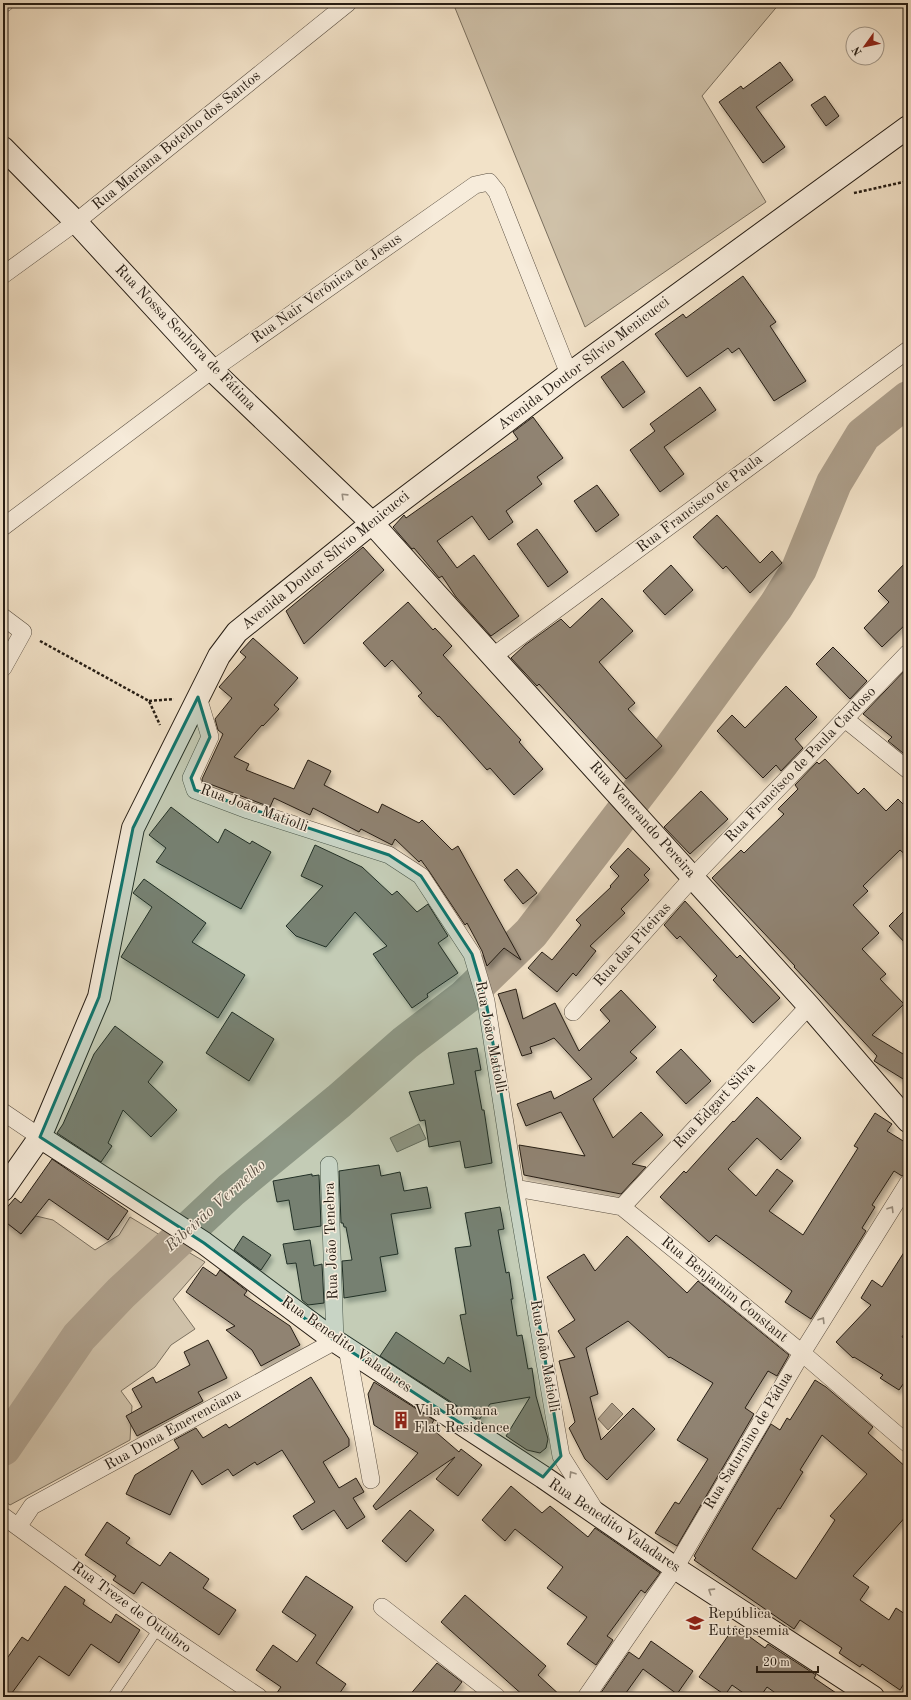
<svg xmlns="http://www.w3.org/2000/svg" width="911" height="1700" font-family="'Old Standard TT',serif">
<style>
.green{fill:#cfc1a9;stroke:#7a6f5e}
.water{fill:#ad9f8b;stroke:#776b5b}
.lines{fill:none;stroke-linecap:round;stroke-linejoin:round}
.river{stroke:#ad9f8b;stroke-width:36}
.building{fill:#908372;stroke:#261d14;fill-rule:evenodd;filter:url(#shadow)}
.lane-casing{stroke:#594e41;stroke-width:10}
.street-casing{stroke:#594e41;stroke-width:18}
.secondary-casing{stroke:#261d14;stroke-width:24}
.path{stroke:#261d14;stroke-width:2.5;stroke-dasharray:3 2;stroke-linecap:butt}
.lane{stroke:#f7ecdb;stroke-width:9}
.street{stroke:#f7ecdb;stroke-width:17}
.secondary{stroke:#f7ecdb;stroke-width:22}
.oneway{stroke:#998f81}
.marked{fill:#0f766e;fill-opacity:0.2;stroke:#0f766e;stroke-width:3;stroke-linejoin:round}
.labels{text-anchor:middle;dominant-baseline:central;stroke-width:3;stroke-linejoin:round;paint-order:stroke}
.street-label{font-size:15px;fill:#261d14;stroke:#f7ecdb}
.poi-label{font-size:15px;fill:#261d14;stroke:#f7ecdb;text-anchor:start}
.water-label{font-size:16px;font-style:italic;fill:#5c5144;stroke:#f7ecdb}
</style>
<defs>
<filter id="shadow"><feDropShadow dx="2.5" dy="4.5" stdDeviation="2" flood-color="#0004"/></filter>
</defs>
<rect width="100%" height="100%" fill="#f2e2c8"/>
<filter id="stains"><feTurbulence type="fractalNoise" baseFrequency=".005" numOctaves="4"/><feColorMatrix values="0 0 0 0 .2 0 0 0 0 .09 0 0 0 0 .02 0 0 0 .5 -.17"/></filter>
<radialGradient id="worn" r=".72"><stop offset=".6" stop-color="#630" stop-opacity="0"/><stop offset="1" stop-color="#630" stop-opacity=".3"/></radialGradient>
<!-- green -->
<path class="green" d="M453 3H780L702 96 766 202 585 327Z
M36 1216 53 1220 95 1250 119 1235 130 1217 205 1262 173 1299 195 1329 171 1345 155 1367 121 1391 132 1406 130 1440 10 1505 3 1500V1220L21 1234Z"/>
<!-- water -->
<path class="water" d="M419 1124 426 1139 397 1152 390 1138Z
M612 1403 623 1414 608 1430 598 1419Z"/>
<g class="lines">
<!-- river -->
<path class="river" d="M3 1448 79 1337 121 1293 231 1190 339 1101 405 1043 465 997 531 933 661 763 776 606 799 569 834 483 863 435 908 399"/>
</g>
<!-- building -->
<path class="building" d="M780 62 793 80 756 107 785 147 763 163 719 102 741 86 743 89Z
M825 96 839 116 826 126 811 105Z
M743 276 776 322 770 326 806 381 774 401 739 348 732 353 728 348 687 377 655 334 683 314 686 318Z
M623 361 645 392 623 408 601 377Z
M700 387 716 410 664 447 684 474 660 492 630 450 655 431 650 424Z
M533 417 563 458 537 477 542 484 506 511 513 522 489 540 472 516 437 541 457 568 474 555 519 616 491 636 456 597 442 576 439 578 414 548 412 549 393 527 404 515 406 518 518 439 513 432Z
M597 485 619 515 596 532 574 501Z
M717 515 760 563 772 551 782 563 750 593 726 566 723 569 693 537Z
M537 529 568 572 548 587 517 544Z
M363 547 384 570 304 644 286 611Z
M908 560V622L882 647 864 628 889 602 878 591Z
M671 565 693 590 665 615 643 591Z
M602 598 633 631 599 662 635 703 628 709 662 746 626 779 539 684 537 686 511 658 525 645 561 619 570 628Z
M408 602 433 630 435 628 452 646 443 655 521 740 519 742 543 769 514 795 490 768 487 770 439 716 438 717 418 696 422 693 392 660 385 667 363 643Z
M253 638 298 678 274 705 279 709 263 726 262 725 234 757 249 764 246 770 294 789 308 760 331 771 324 785 378 813 382 804 419 823 422 820 452 850 458 846 521 960 504 948 487 966 482 951 467 923 465 925 429 871 421 860 419 862 395 839 392 845 361 829 359 832 313 808 310 815 274 798 270 807 202 781V779L223 734 218 730 215 719 232 698 219 687 246 657 240 652Z
M833 647 867 681 850 699 816 664Z
M908 667V757L888 741 892 737 863 714Z
M786 686 817 717 795 739 803 748 781 771 776 765 763 778 717 731 732 715 745 728Z
M825 759 858 794 864 788 886 811 898 799 908 809V857L900 850 863 886 868 891 853 905 879 933 862 949 886 974 880 979 904 1004 872 1035 908 1057V1082L874 1061 877 1056 794 967 795 966 712 878 741 850 744 853 784 814 778 809 798 789 795 785 817 762 819 764Z
M701 791 728 819 690 854 664 827Z
M171 807 218 843 225 829 250 844 252 841 271 852 241 909 156 862 166 848 149 835Z
M315 845 362 867 392 895 397 891 417 912 428 904 448 936 438 943 458 973 427 994 428 997 412 1008 373 954 387 946 355 912 326 947 296 936 286 926 323 886 301 876Z
M628 848 650 869 644 875 649 880 621 909 625 913 590 946 596 951 576 976 573 973 557 992 528 968 542 952 552 960 581 925 576 920 611 887 610 886 619 876 610 867Z
M517 869 537 893 523 904 504 880Z
M144 879 206 923 192 942 245 975 218 1018 121 957 152 907 133 893Z
M685 901 737 958 740 955 780 998 753 1023 713 980 717 976 680 936 677 939 664 925Z
M908 907V946L889 926Z
M516 989 523 1019 555 1003 579 1051 610 1021 600 1010 621 990 656 1027 630 1052 637 1058 593 1099 613 1138 641 1112 663 1135 632 1164 646 1167 621 1194 524 1175 519 1145 585 1156 561 1112 526 1126 517 1104 551 1091 554 1099 592 1079 554 1038 543 1043 530 1047 532 1053 522 1056 498 994Z
M232 1012 274 1039 249 1081 206 1053Z
M115 1026 163 1062 148 1082 177 1110 151 1137 123 1110 108 1143 112 1146 101 1162 57 1133 63 1124 94 1054Z
M477 1048 481 1070 475 1071 482 1110H484L492 1163 465 1168 460 1141 429 1147 425 1120 420 1121 409 1092 454 1084 448 1053Z
M681 1049 711 1081 686 1104 656 1072Z
M757 1097 801 1138 781 1160 757 1138 728 1169 756 1196 777 1169 793 1181 769 1211 803 1235 858 1148 854 1146 875 1113 892 1124 887 1131 908 1144V1173L902 1176 894 1171 872 1205 875 1207 862 1228 866 1231 811 1319 785 1302 792 1291 716 1235 709 1242 660 1197 684 1171 686 1173 733 1121 734 1122Z
M52 1159 128 1211 108 1240 49 1199 21 1234 3 1220V1212L15 1198 21 1203Z
M379 1165 381 1176 400 1172 404 1191 427 1187 431 1208 391 1214 398 1254 380 1257 386 1291 344 1298 342 1261 352 1260 346 1227H344L343 1223H341L339 1171Z
M312 1174V1176L319 1175 321 1226 294 1230 289 1200 277 1202 273 1181Z
M500 1207 504 1229 498 1230 506 1273 509 1272 513 1299H511L517 1336 522 1335 528 1369 532 1368 536 1396 548 1439 546 1448 540 1453 527 1450 506 1436 530 1397 490 1404 479 1420 380 1356 396 1332 444 1364 448 1357 471 1372 460 1315 466 1314 455 1248 471 1246 465 1213Z
M243 1236 271 1255 261 1270 234 1250Z
M627 1236 687 1293 698 1281 789 1355 777 1376 768 1371 745 1408 754 1414 677 1546 655 1533 675 1502 679 1504 708 1459 677 1440 713 1383 670 1357 669 1358 628 1321 586 1348 598 1394 590 1397 601 1440 633 1408 655 1429 607 1480 585 1459 569 1428 575 1422 559 1361 575 1357 558 1331 575 1320 547 1277 584 1254 595 1271Z
M310 1240 314 1266 322 1264 324 1303 308 1305 302 1300 296 1263 287 1264 283 1244Z
M908 1246V1327L902 1337 908 1341V1377L899 1390 880 1378 883 1375 854 1357 853 1358 836 1342 871 1305 861 1298 872 1280 882 1287Z
M203 1267 216 1276 220 1270 247 1291 244 1295 290 1326 300 1345 261 1366 252 1350 226 1330 235 1326 186 1292Z
M208 1340 227 1378 198 1392 203 1401 137 1436 126 1416 142 1407 132 1389 153 1377 156 1383 190 1365 184 1352Z
M311 1377 349 1439V1446L323 1462 339 1488 356 1478 364 1492 353 1498 365 1517 347 1529 334 1510 302 1530 293 1516 315 1502 282 1450 257 1465 255 1462 233 1476 228 1469 202 1485 192 1470 170 1515 126 1494 135 1475 179 1448 174 1440 196 1428 203 1438 226 1424 229 1428Z
M815 1380 826 1387 873 1427 868 1433 908 1469V1514L853 1576 869 1587 860 1600 889 1620 896 1608 908 1616V1677L900 1690 862 1664 860 1667 839 1653 842 1648 800 1620 794 1629 694 1560 696 1558 694 1556 771 1424 780 1430 787 1418 790 1420ZM822 1435 867 1474 830 1516 835 1520 796 1579 752 1549 778 1508 780 1509 801 1475 803 1472 800 1470Z
M374 1382 434 1420 430 1427 459 1452 461 1449 482 1465 458 1496 436 1479 455 1457 376 1510 373 1506 418 1453 374 1425 368 1394Z
M511 1486 542 1513 550 1506 588 1537 595 1528 660 1573 645 1593 641 1590 607 1636 613 1640 596 1665 567 1644 587 1617 547 1588 563 1567 515 1529 505 1541 482 1520Z
M410 1510 434 1530 406 1562 382 1541Z
M107 1522 130 1538 126 1543 160 1566 170 1552 209 1579 203 1588 236 1610 219 1635 142 1582 134 1594 113 1580 116 1576 85 1555Z
M306 1576 353 1607 316 1663 346 1684 337 1697H274L281 1687 256 1670 273 1645 297 1662 316 1635 282 1612Z
M65 1586 85 1600 83 1604 111 1623 116 1614 140 1630 119 1663 91 1644 69 1676 39 1656 9 1697H3V1664L22 1637 28 1641Z
M465 1595 546 1666 538 1675 562 1697H525L441 1622Z
M735 1626 765 1648 768 1644 816 1675 814 1678 842 1697H781L767 1687 760 1697H749L732 1685 725 1695 699 1677Z
M651 1641 693 1671 677 1694 643 1669 623 1697H598L629 1652 639 1659Z
M437 1663 462 1682 450 1697H408Z"/>
<g class="lines">
<!-- lane casing -->
<g class="lane-casing">
<path id="lane" d="M112 1697 158 1629"/>
</g>
<!-- street casing -->
<g class="street-casing">
<path id="street" d="M3 4 5 3
M3 275 76 222 348 3
M3 527 212 370 475 185 489 182 497 192 569 374
M3 617 23 632 3 668
M492 657 908 350
M198 697 210 737 191 778 195 790 248 810 389 855 421 876 472 954 486 1001 515 1188 561 1456 595 1510
M845 719 908 770
M573 1012 693 877 908 653
M3 1112 40 1137
M515 1188 622 1207 802 1353 908 1444
M622 1207 809 1006
M347 1348 371 1480
M3 1516 158 1629 259 1697
M18 1527 32 1506 335 1341 329 1165
M382 1607 497 1697
M586 1697 675 1568 802 1353 908 1183"/>
</g>
<!-- secondary casing -->
<g class="secondary-casing">
<path id="secondary" d="M3 148 76 222 212 370 372 523 809 1006 908 1121
M40 1137 204 1243 335 1341 543 1477 675 1568 873 1697
M3 1190 40 1137 99 997 133 828 219 656 237 632 372 523 569 374 908 127"/>
</g>
<!-- path -->
<path class="path" d="M854 193 908 181
M40 641 149 701 160 725
M149 701 174 699"/>
<!-- lane -->
<use href="#lane" class="lane"/>
<!-- street -->
<use href="#street" class="street"/>
<!-- secondary -->
<use href="#secondary" class="secondary"/>
</g>
<!-- one-way arrows -->
<defs><path id="oneway-chevron" d="M-2-3.5L2.5 0L-2 3.5" fill="none" stroke-width="1.6" stroke-linecap="round" stroke-linejoin="round"/></defs>
<g class="oneway">
<use href="#oneway-chevron" transform="translate(344 496) rotate(-136)"/>
<use href="#oneway-chevron" transform="translate(891 1209) rotate(-58)"/>
<use href="#oneway-chevron" transform="translate(822 1320) rotate(-58)"/>
<use href="#oneway-chevron" transform="translate(572 1474) rotate(-122)"/>
<use href="#oneway-chevron" transform="translate(711 1591) rotate(-147)"/>
</g>
<!-- marked area -->
<path class="marked" d="M198 697 210 737 191 778 195 790 389 855 421 876 472 954 486 1001 561 1456 543 1477 335 1341 204 1243 40 1137 99 997 133 828Z"/>
<!-- icons -->
<defs>
<g id="building-bare" transform="scale(1.38)"><path d="M-4-6H4V6H1V3H-1V6H-4ZM-2.5-4.3h1.7v1.8h-1.7ZM.8-4.3h1.7v1.8H.8ZM-2.5-1h1.7V.8h-1.7ZM.8-1h1.7V.8H.8Z" fill="#8f2418" stroke="#f7ecdb" stroke-width="2.5" paint-order="stroke"/></g>
<g id="university-bare" transform="scale(1.38)"><path d="M0-5L7-2L0 1L-7-2ZM-4 1L0 2.5L4 1V4Q0 6-4 4Z" fill="#8f2418" stroke="#f7ecdb" stroke-width="2.5" paint-order="stroke"/></g>
</defs>
<g fill-rule="evenodd">
<use href="#building-bare" x="401" y="1420"/>
<use href="#university-bare" x="695" y="1623"/>
</g>
<g class="labels">
<!-- street labels -->
<g class="street-label">
<text transform="translate(177 141) rotate(-39)">Rua Mariana Botelho dos Santos</text>
<text transform="translate(327 289) rotate(-35)">Rua Nair Verônica de Jesus</text>
<text transform="translate(185 338) rotate(46)">Rua Nossa Senhora de Fátima</text>
<text transform="translate(584 364) rotate(-37)">Avenida Doutor Sílvio Menicucci</text>
<text transform="translate(700 504) rotate(-37)">Rua Francisco de Paula</text>
<text transform="translate(326 561) rotate(-39)">Avenida Doutor Sílvio Menicucci</text>
<text transform="translate(801 765) rotate(-46)">Rua Francisco de Paula Cardoso</text>
<text transform="translate(254 809) rotate(20)">Rua João Matiolli</text>
<text transform="translate(642 820) rotate(48)">Rua Venerando Pereira</text>
<text transform="translate(633 945) rotate(-48)">Rua das Piteiras</text>
<text transform="translate(490 1037) rotate(79)">Rua João Matiolli</text>
<text transform="translate(715 1106) rotate(-47)">Rua Edgart Silva</text>
<text transform="translate(332 1241) rotate(-92)">Rua João Tenebra</text>
<text transform="translate(724 1290) rotate(39)">Rua Benjamim Constant</text>
<text transform="translate(346 1345) rotate(35)">Rua Benedito Valadares</text>
<text transform="translate(544 1356) rotate(80)">Rua João Matiolli</text>
<text transform="translate(173 1430) rotate(-29)">Rua Dona Emerenciana</text>
<text transform="translate(749 1441) rotate(-59)">Rua Saturnino de Pádua</text>
<text transform="translate(614 1526) rotate(34)">Rua Benedito Valadares</text>
<text transform="translate(131 1608) rotate(36)">Rua Treze de Outubro</text>
</g>
<!-- poi labels -->
<g class="poi-label">
<text x="414" y="1411">Vila Romana<tspan x="414" dy="17">Flat Residence</tspan></text>
<text x="708" y="1614">República<tspan x="708" dy="17">Eutrepsemia</tspan></text>
</g>
<!-- water labels -->
<g class="water-label">
<text transform="translate(216 1206) rotate(-42)">Ribeirão Vermelho</text>
</g>
</g>
<!-- margin -->
<rect width="911" height="1700" fill="none" stroke="#f2e2c8" stroke-width="16"/>
<rect x="4" y="4" width="903" height="1692" fill="none" stroke="#261d14" stroke-width="2"/>
<rect x="8" y="8" width="895" height="1684" fill="none" stroke="#261d14"/>
<!-- north arrow -->
<g transform="translate(865 46) rotate(237)"><circle r="19" fill="#f7ecdb" stroke="#a3998b"/>
<path d="M0-3L7 15L0 10L-7 15Z" fill="#8f2418"/>
<text y="-6" font-size="11" font-weight="bold" text-anchor="middle" fill="#261d14">N</text>
</g>
<!-- scale -->
<path d="M757 1666v6h61v-6" fill="none" stroke="#261d14" stroke-width="2"/>
<text x="763" y="1666" font-size="12" fill="#261d14" stroke="#f7ecdb" stroke-width="3" paint-order="stroke">20 m</text>
<rect width="100%" height="100%" filter="url(#stains)"/>
<rect width="100%" height="100%" fill="url(#worn)"/>
</svg>
